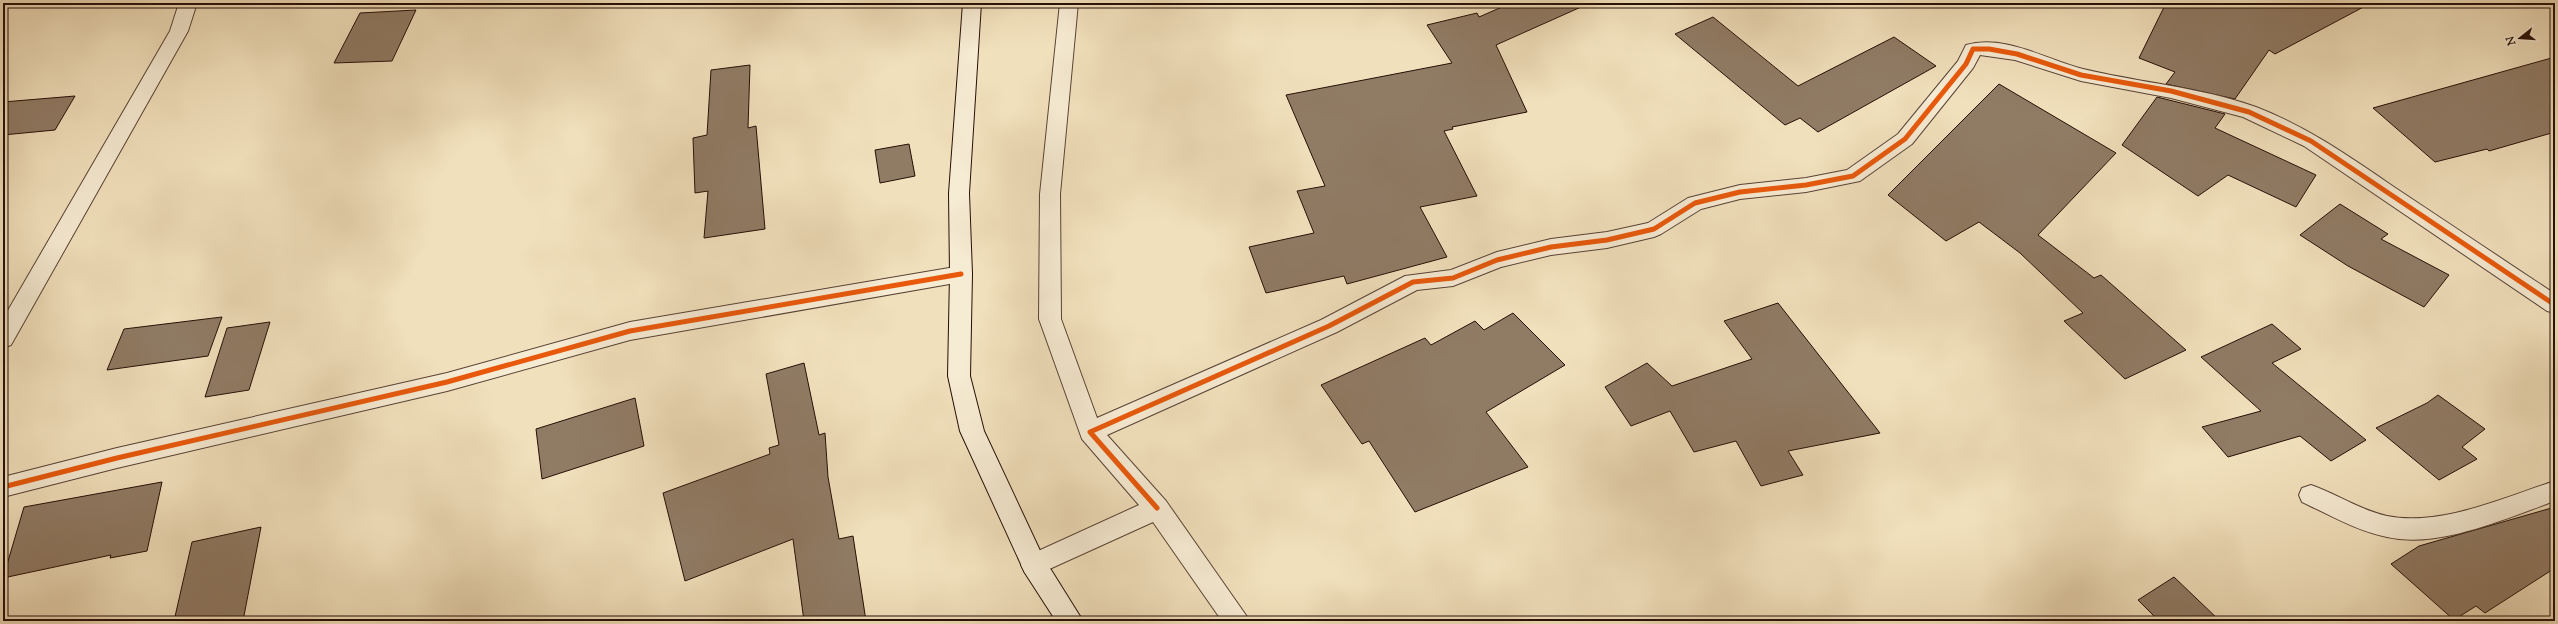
<svg xmlns="http://www.w3.org/2000/svg" width="2558" height="624" font-family="'Sorts Mill Goudy',serif">
<style>
.building{fill:#907b65;stroke:#260e06}
.lines{fill:none;stroke-linecap:round;stroke-linejoin:round}
.street-casing{stroke:#594234;stroke-width:2}
.secondary-casing{stroke:#260e06;stroke-width:2}
.street{fill:#f6ebd3;fill-rule:evenodd}
.secondary{fill:#f6ebd3;fill-rule:evenodd}
.cycleway-casing{stroke:#f6ebd3;stroke-width:8}
.cycleway{stroke:#e8590c;stroke-width:5}
</style>
<rect width="100%" height="100%" fill="#f1e0bc"/>
<filter id="stains"><feTurbulence type="fractalNoise" baseFrequency=".005" numOctaves="4"/><feColorMatrix values="0 0 0 0 .2 0 0 0 0 .09 0 0 0 0 .02 0 0 0 .5 -.17"/></filter>
<radialGradient id="worn" r=".72"><stop offset=".6" stop-color="#630" stop-opacity="0"/><stop offset="1" stop-color="#630" stop-opacity=".3"/></radialGradient>
<!-- building -->
<path class="building" d="M1511 3H1590L1496 45 1527 112 1452 127 1453 129 1444 131 1477 196 1420 207 1447 257 1347 284 1344 276 1266 293 1249 247 1314 233 1297 191 1325 186 1286 95 1452 63 1427 25 1477 13 1479 17Z
M2166 3H2371L2275 54 2269 50 2235 99 2166 84 2175 72 2139 58Z
M416 10 392 61 334 63 360 13Z
M1713 17 1798 86 1894 37 1936 66 1818 132 1800 118 1785 125 1675 34Z
M2555 57V132L2489 151 2487 149 2435 162 2373 108Z
M750 65 748 128 756 126 765 229 704 238 708 191 695 193 693 138 707 135 711 70Z
M1999 84 2116 153 2038 235 2094 278 2101 275 2186 350 2125 379 2064 321 2083 313 2020 253 1979 222 1946 241 1888 195Z
M75 96 55 130 3 135V102Z
M2157 97 2225 114 2215 128 2316 175 2296 207 2228 175 2198 196 2122 145Z
M909 144 915 176 880 183 875 150Z
M2340 204 2388 234 2381 239 2449 275 2424 307 2348 266 2300 235Z
M1778 303 1880 433 1788 451 1803 475 1761 486 1736 441 1694 452 1670 411 1631 426 1605 387 1647 363 1672 386 1752 359 1724 321Z
M1513 313 1565 365 1486 412 1528 467 1415 512 1369 441 1362 444 1321 385 1425 338 1431 345 1475 321 1484 330Z
M222 317 208 356 107 370 124 329Z
M270 322 249 390 205 397 227 328Z
M2272 324 2301 349 2272 363 2366 440 2331 461 2300 436 2228 457 2202 427 2261 411 2201 357Z
M804 363 819 435 825 433 828 477 839 539 853 536 866 621H804L793 539 685 581 663 493 770 454 769 448 779 445 766 374Z
M2438 395 2485 429 2462 447 2477 459 2439 480 2376 428 2427 403Z
M635 398 644 446 542 479 536 429Z
M162 482 147 551 110 558 111 555 3 578 24 507Z
M2555 507V568L2485 613 2476 606 2454 620 2391 564 2419 546Z
M261 527 243 621H174L192 542Z
M2174 577 2220 621H2159L2138 600Z"/>
<g class="lines">
<!-- street casing -->
<g class="street-casing">
<path id="street" d="M179 3H197L188 31 11 345 3 348V319L170 31Z
M1060 3H1078L1060 194 1061 319 1097 418 1321 320 1405 276 1451 270 1497 252 1551 239 1607 232 1648 223 1688 198 1740 185 1806 178 1847 170 1898 134 1958 61 1966 45C2005 34 2047 60 2083 69 2141 83 2200 87 2256 107 2306 126 2350 157 2394 187 2448 223 2501 258 2555 294V313L2547 311 2304 146 2243 117 2171 98 2081 81 2015 60 1980 55 1973 68 1912 144 1860 181 1806 192 1740 199 1701 209 1661 234 1654 237 1607 248 1551 255 1501 267 1453 286 1417 290 1337 332 1107 435 1166 501 1250 621H1222L1153 522 1034 576 1025 573 1021 565 1025 557 1139 505 1082 439 1039 319 1040 194Z
M961 266 969 268 972 274 969 280 961 282 630 340 447 391 117 468 3 497V477L117 448 447 373 630 322Z
M2555 481V501C2506 518 2439 549 2387 537 2357 531 2330 515 2302 502L2299 495 2302 488 2311 485C2337 494 2360 510 2387 516 2440 527 2505 497 2555 481Z"/>
</g>
<!-- secondary casing -->
<g class="secondary-casing">
<path id="secondary" d="M963 3H981L969 193 972 274 970 376 984 431 1043 557 1083 621H1056L1025 573 960 431 948 376 950 274 949 193Z"/>
</g>
<!-- street -->
<use href="#street" class="street"/>
<!-- secondary -->
<use href="#secondary" class="secondary"/>
<!-- cycleway casing -->
<g class="cycleway-casing">
<path id="cycleway" d="M3 487 117 458 447 382 630 331 961 274
M1157 508 1090 432 1329 326 1413 282 1453 278 1497 260 1551 247 1607 240 1654 229 1695 203 1740 192 1806 185 1853 176 1905 139 1966 64 1973 49H1989L2017 54 2081 75 2171 91 2249 112 2311 141 2555 305"/>
</g>
<!-- cycleway -->
<use href="#cycleway" class="cycleway"/>
</g>
<!-- margin -->
<rect width="2558" height="624" fill="none" stroke="#f1e0bc" stroke-width="16"/>
<rect x="4" y="4" width="2550" height="616" fill="none" stroke="#260e06" stroke-width="2"/>
<rect x="8" y="8" width="2542" height="608" fill="none" stroke="#260e06"/>
<!-- north arrow -->
<g transform="translate(2520 38) rotate(253)" stroke="#f6ebd3" stroke-width="3" paint-order="stroke">
<path d="M0-3L7 15L0 10L-7 15Z" fill="#260e06"/>
<text y="-6" font-size="11" font-weight="bold" text-anchor="middle" fill="#260e06">N</text>
</g>
<rect width="100%" height="100%" filter="url(#stains)"/>
<rect width="100%" height="100%" fill="url(#worn)"/>
</svg>
